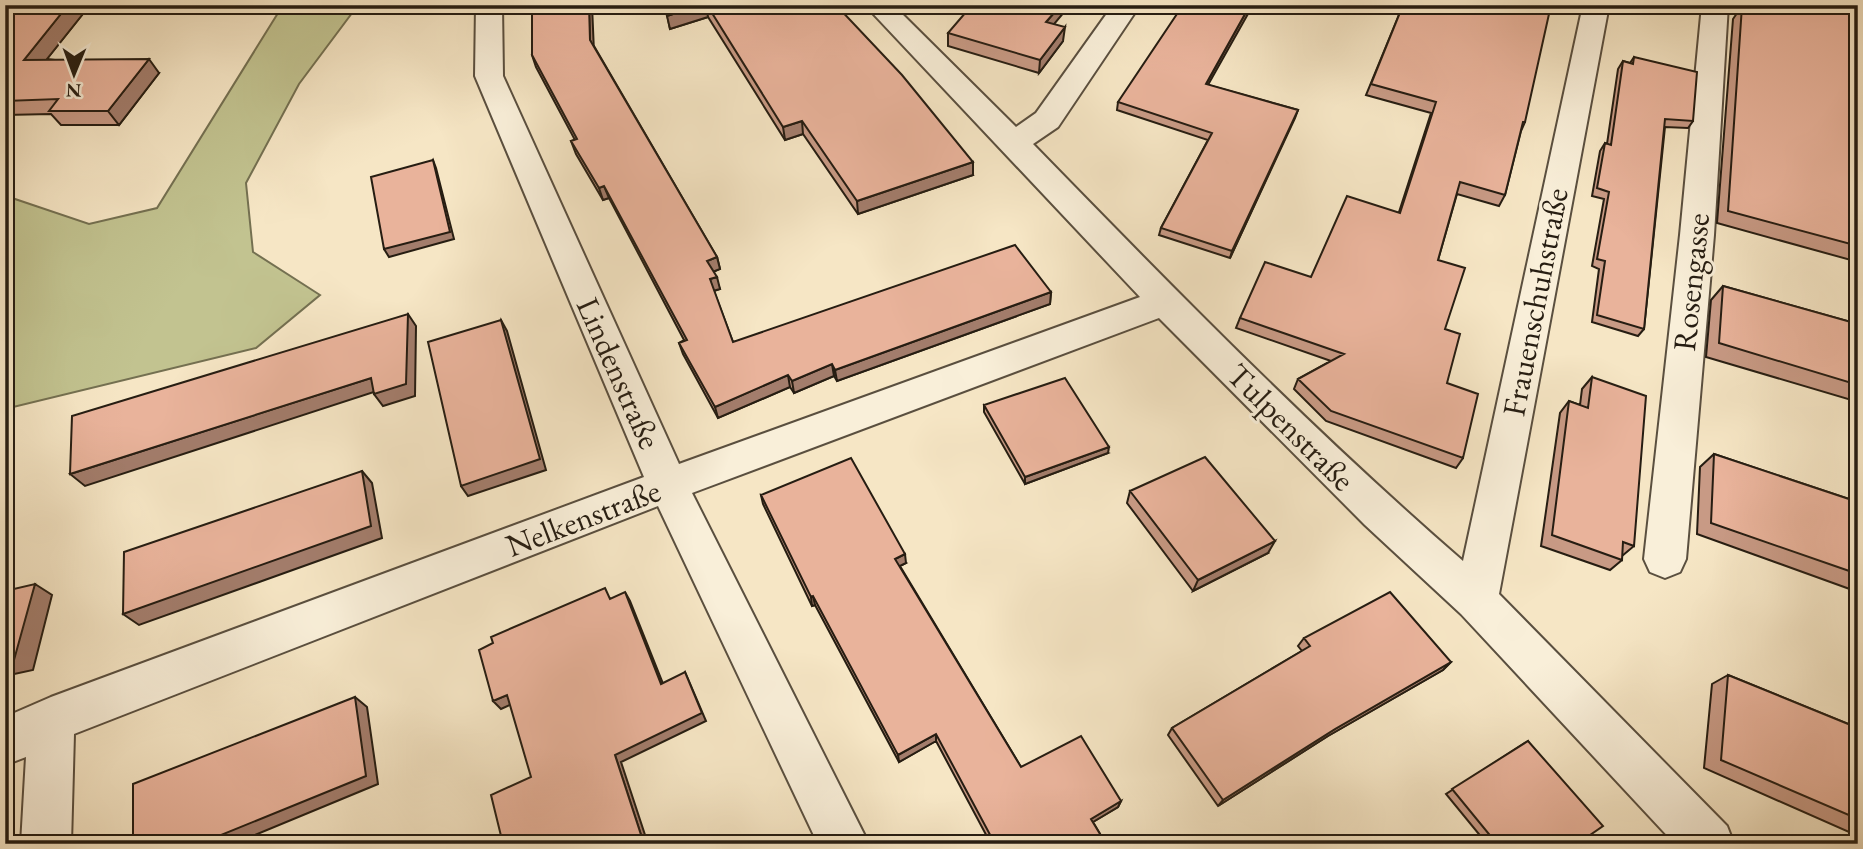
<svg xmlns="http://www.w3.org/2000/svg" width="1863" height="849" font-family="'EB Garamond',serif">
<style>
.green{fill:#c2c390;stroke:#747051;stroke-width:2}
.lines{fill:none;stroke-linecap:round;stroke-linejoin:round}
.street-casing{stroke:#5a4f3f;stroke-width:4}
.street{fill:#f9efd9;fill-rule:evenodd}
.wall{fill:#c89a85;stroke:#261d12;stroke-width:2}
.shaded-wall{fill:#a37d6c;stroke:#261d12;stroke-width:2}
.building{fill:#e9b39b;stroke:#261d12;stroke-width:2}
.labels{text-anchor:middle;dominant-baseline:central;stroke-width:6;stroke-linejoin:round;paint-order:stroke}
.street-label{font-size:32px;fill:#261d12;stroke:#f9efd9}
</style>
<rect width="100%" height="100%" fill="#f6e6c5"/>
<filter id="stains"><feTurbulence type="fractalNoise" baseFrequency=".00286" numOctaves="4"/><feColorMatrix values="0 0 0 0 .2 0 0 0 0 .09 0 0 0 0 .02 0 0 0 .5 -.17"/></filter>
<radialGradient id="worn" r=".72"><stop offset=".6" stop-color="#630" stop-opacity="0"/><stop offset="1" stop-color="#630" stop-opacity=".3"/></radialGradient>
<!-- green -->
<path class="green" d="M283 5H358L299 84 246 183 253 252 320 295 256 348 5 409V206L12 198 89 224 157 208Z"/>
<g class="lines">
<!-- street casing -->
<g class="street-casing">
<path id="street" d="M476 5H502L503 76 679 464 1140 297 865 5H893L1016 127 1036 113 1113 5H1140L1058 127 1033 144C1172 287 1312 430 1463 561L1583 5H1609L1499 594 1727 826 1734 844H1675L1461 614 1365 525 1159 318 692 493 869 844H818L658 506 74 734 71 844H21L26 757 5 765V717L51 697 644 477 475 76Z
M1702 5H1728L1714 235 1686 559 1680 572 1665 578 1650 572 1644 559 1680 235Z"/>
</g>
<!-- street -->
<use href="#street" class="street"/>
</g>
<!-- wall -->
<path class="wall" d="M90 5 47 59 159 73 119 125H61L51 114 5 115V7Z
M665 5H836L973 175 858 214 803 134 785 140 708 17 670 29Z
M1403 5 1525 122 1521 131 1505 195 1499 206 1457 194 1438 260 1445 329 1447 383 1463 458 1456 468 1326 421 1294 389 1298 379 1331 361 1236 328 1240 318 1311 277 1399 212 1431 113 1366 95Z
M1754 5H1858V262L1717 223 1733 19 1742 6 1754 9Z
M1054 24 1063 41 1039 73 948 46V33Z
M594 46 717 257 720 269 713 272 720 289 714 291 733 342 1051 292 1050 304 837 381 834 376 794 393 790 387 718 418 683 354 679 343 684 340 609 198 603 200 576 154 571 141 575 140 536 67 532 55Z
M1634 57 1693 121 1688 128 1665 127 1644 329 1638 336 1592 322 1599 269 1592 266 1604 199 1592 196 1600 151 1605 143 1607 144 1618 69 1623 61 1630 63Z
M1208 85 1298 110 1230 258 1159 235 1161 228 1208 140 1117 110 1118 102Z
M1723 286 1858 324V402L1706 357 1711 300Z
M1592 377 1634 546 1622 556V560L1610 570 1541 546 1560 413 1569 401 1580 405 1582 389Z
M984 405 1108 453 1025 484 984 412Z
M1714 454 1858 502V592L1697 534 1700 467Z
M1130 491 1268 553 1193 591 1127 503Z
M761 495 906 563 900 566 1021 767 1121 801 1118 807 1093 822 1106 844H991L936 741 899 762 815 605 812 606 763 504Z
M1304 638 1451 662 1443 670 1328 736 1218 806 1168 735 1172 728 1302 651 1298 646Z
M1728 675 1858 728V836L1704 768 1712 684Z
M1528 741 1577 844H1487L1446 794Z"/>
<!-- shaded-wall -->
<path class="shaded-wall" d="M68 5H90L35 74 24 60Z
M589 5H592L594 52 590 40Z
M701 5H706L708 17 670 29 667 16Z
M1061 5H1070L1045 35 1046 22Z
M1250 5H1253L1204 92 1206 84Z
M1065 27 1063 41 1039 73 1040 60Z
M149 59 159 73 119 125 108 111Z
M1298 110 1295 118 1230 258 1232 251Z
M802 121 803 134 785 140 783 127Z
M433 160 436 168 454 239 389 257 384 249Z
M973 162V175L858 214 857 201Z
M604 186 609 198 603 200 599 188Z
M717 257 720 269 710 273 707 261Z
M717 277 720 289 713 291 710 279Z
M1051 292 1050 304 837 381 835 370Z
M408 314 416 326 415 396 383 406 374 394Z
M501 320 507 331 546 470 468 496 461 486Z
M832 364 834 376 794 393 792 381Z
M788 375 790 387 718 418 715 407Z
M371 378 380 390 85 486 70 474Z
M1109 447 1108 453 1025 484V477Z
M362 471 372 483 382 538 139 625 123 614Z
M1275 541 1268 553 1193 591 1198 580Z
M905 554 906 563 896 568 895 559Z
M35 584 52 595 33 670 5 676V662Z
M625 592 630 601 666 691 661 684Z
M813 596 815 605 812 606 811 597Z
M1451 662 1443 670 1328 736 1218 806 1223 800 1335 729Z
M685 672 706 721 621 762 648 844H644L615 755Z
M507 695 514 703 501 709 493 701Z
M355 697 367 707 378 784 233 844H199Z
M936 734V741L899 762 898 755Z
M1121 801 1118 807 1088 825 1091 819Z"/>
<!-- building -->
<path class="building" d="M7 5H68L24 60 149 59 108 111H49L58 99 5 101V7Z
M532 5H589L590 40 717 257 707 261 717 277 710 279 733 342 1015 245 1051 292 835 370 832 364 792 381 788 375 715 407 679 343 687 340 604 186 599 188 571 141 577 139 532 55Z
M665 5H701L667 16Z
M707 5H836L902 75 973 162 857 201 802 121 783 127Z
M972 5H1061L1046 22 1065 27 1040 60 948 33Z
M1183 5H1250L1206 84 1298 110 1232 251 1161 228 1212 133 1118 102Z
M1403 5H1551L1525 122H1523L1505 195 1460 182 1438 260 1465 268 1445 329 1460 334 1447 383 1478 394 1463 458 1331 411 1298 379 1344 354 1240 318 1265 262 1311 277 1347 196 1400 213 1436 102 1371 84Z
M1762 5H1858V246L1728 211 1742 6 1762 11Z
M1634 57 1697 72 1693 121 1665 119 1644 329 1597 315 1605 261 1597 259 1609 192 1597 188 1605 143 1611 145 1623 61 1633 64Z
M433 160 450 232 384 249 371 177Z
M1723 286 1858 324V385L1719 343Z
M408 314 406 384 374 394 371 378 70 474 72 416Z
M501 320 540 459 461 486 428 342Z
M1592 377 1646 396 1634 546 1623 542 1622 560 1552 535 1569 401 1588 408Z
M1065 378 1109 447 1025 477 984 405Z
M1714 454 1858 502V574L1711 523Z
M1205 457 1275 541 1198 580 1130 491Z
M851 458 905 554 895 559 1021 767 1081 736 1121 801 1091 819 1106 844H995L936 734 898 755 813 596 811 597 761 495Z
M362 471 371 526 123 614 124 552Z
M35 584 14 660 5 662V591Z
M605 588 610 599 625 592 661 684 685 672 702 713 615 755 644 844H503L491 795 531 777 507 695 493 701 479 650 493 643 491 637Z
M1390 592 1451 662 1335 729 1223 800 1172 728 1310 646 1304 638Z
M1728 675 1858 728V819L1721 760Z
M355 697 366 776 199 844H133V784Z
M1528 741 1603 826 1577 844H1497L1452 789Z"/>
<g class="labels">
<!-- street labels -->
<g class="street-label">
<text transform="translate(1691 282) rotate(-84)">Rosengasse</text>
<text transform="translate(1535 302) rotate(-79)">Frauenschuhstraße</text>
<text transform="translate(619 373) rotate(66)">Lindenstraße</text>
<text transform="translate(1291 427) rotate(45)">Tulpenstraße</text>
<text transform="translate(583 518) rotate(-21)">Nelkenstraße</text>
</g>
</g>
<!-- margin -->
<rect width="1863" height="849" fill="none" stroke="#f6e6c5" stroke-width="28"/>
<rect x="7" y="7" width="1849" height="835" fill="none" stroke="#261d12" stroke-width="3.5"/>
<rect x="14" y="14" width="1835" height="821" fill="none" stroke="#261d12" stroke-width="2"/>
<!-- north arrow -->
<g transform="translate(74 74) rotate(181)" stroke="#f9efd9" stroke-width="5" paint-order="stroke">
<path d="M0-5L12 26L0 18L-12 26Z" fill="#261d12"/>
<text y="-10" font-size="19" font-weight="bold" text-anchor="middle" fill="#261d12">N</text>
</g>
<rect width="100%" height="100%" filter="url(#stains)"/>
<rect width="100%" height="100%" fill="url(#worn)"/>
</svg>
